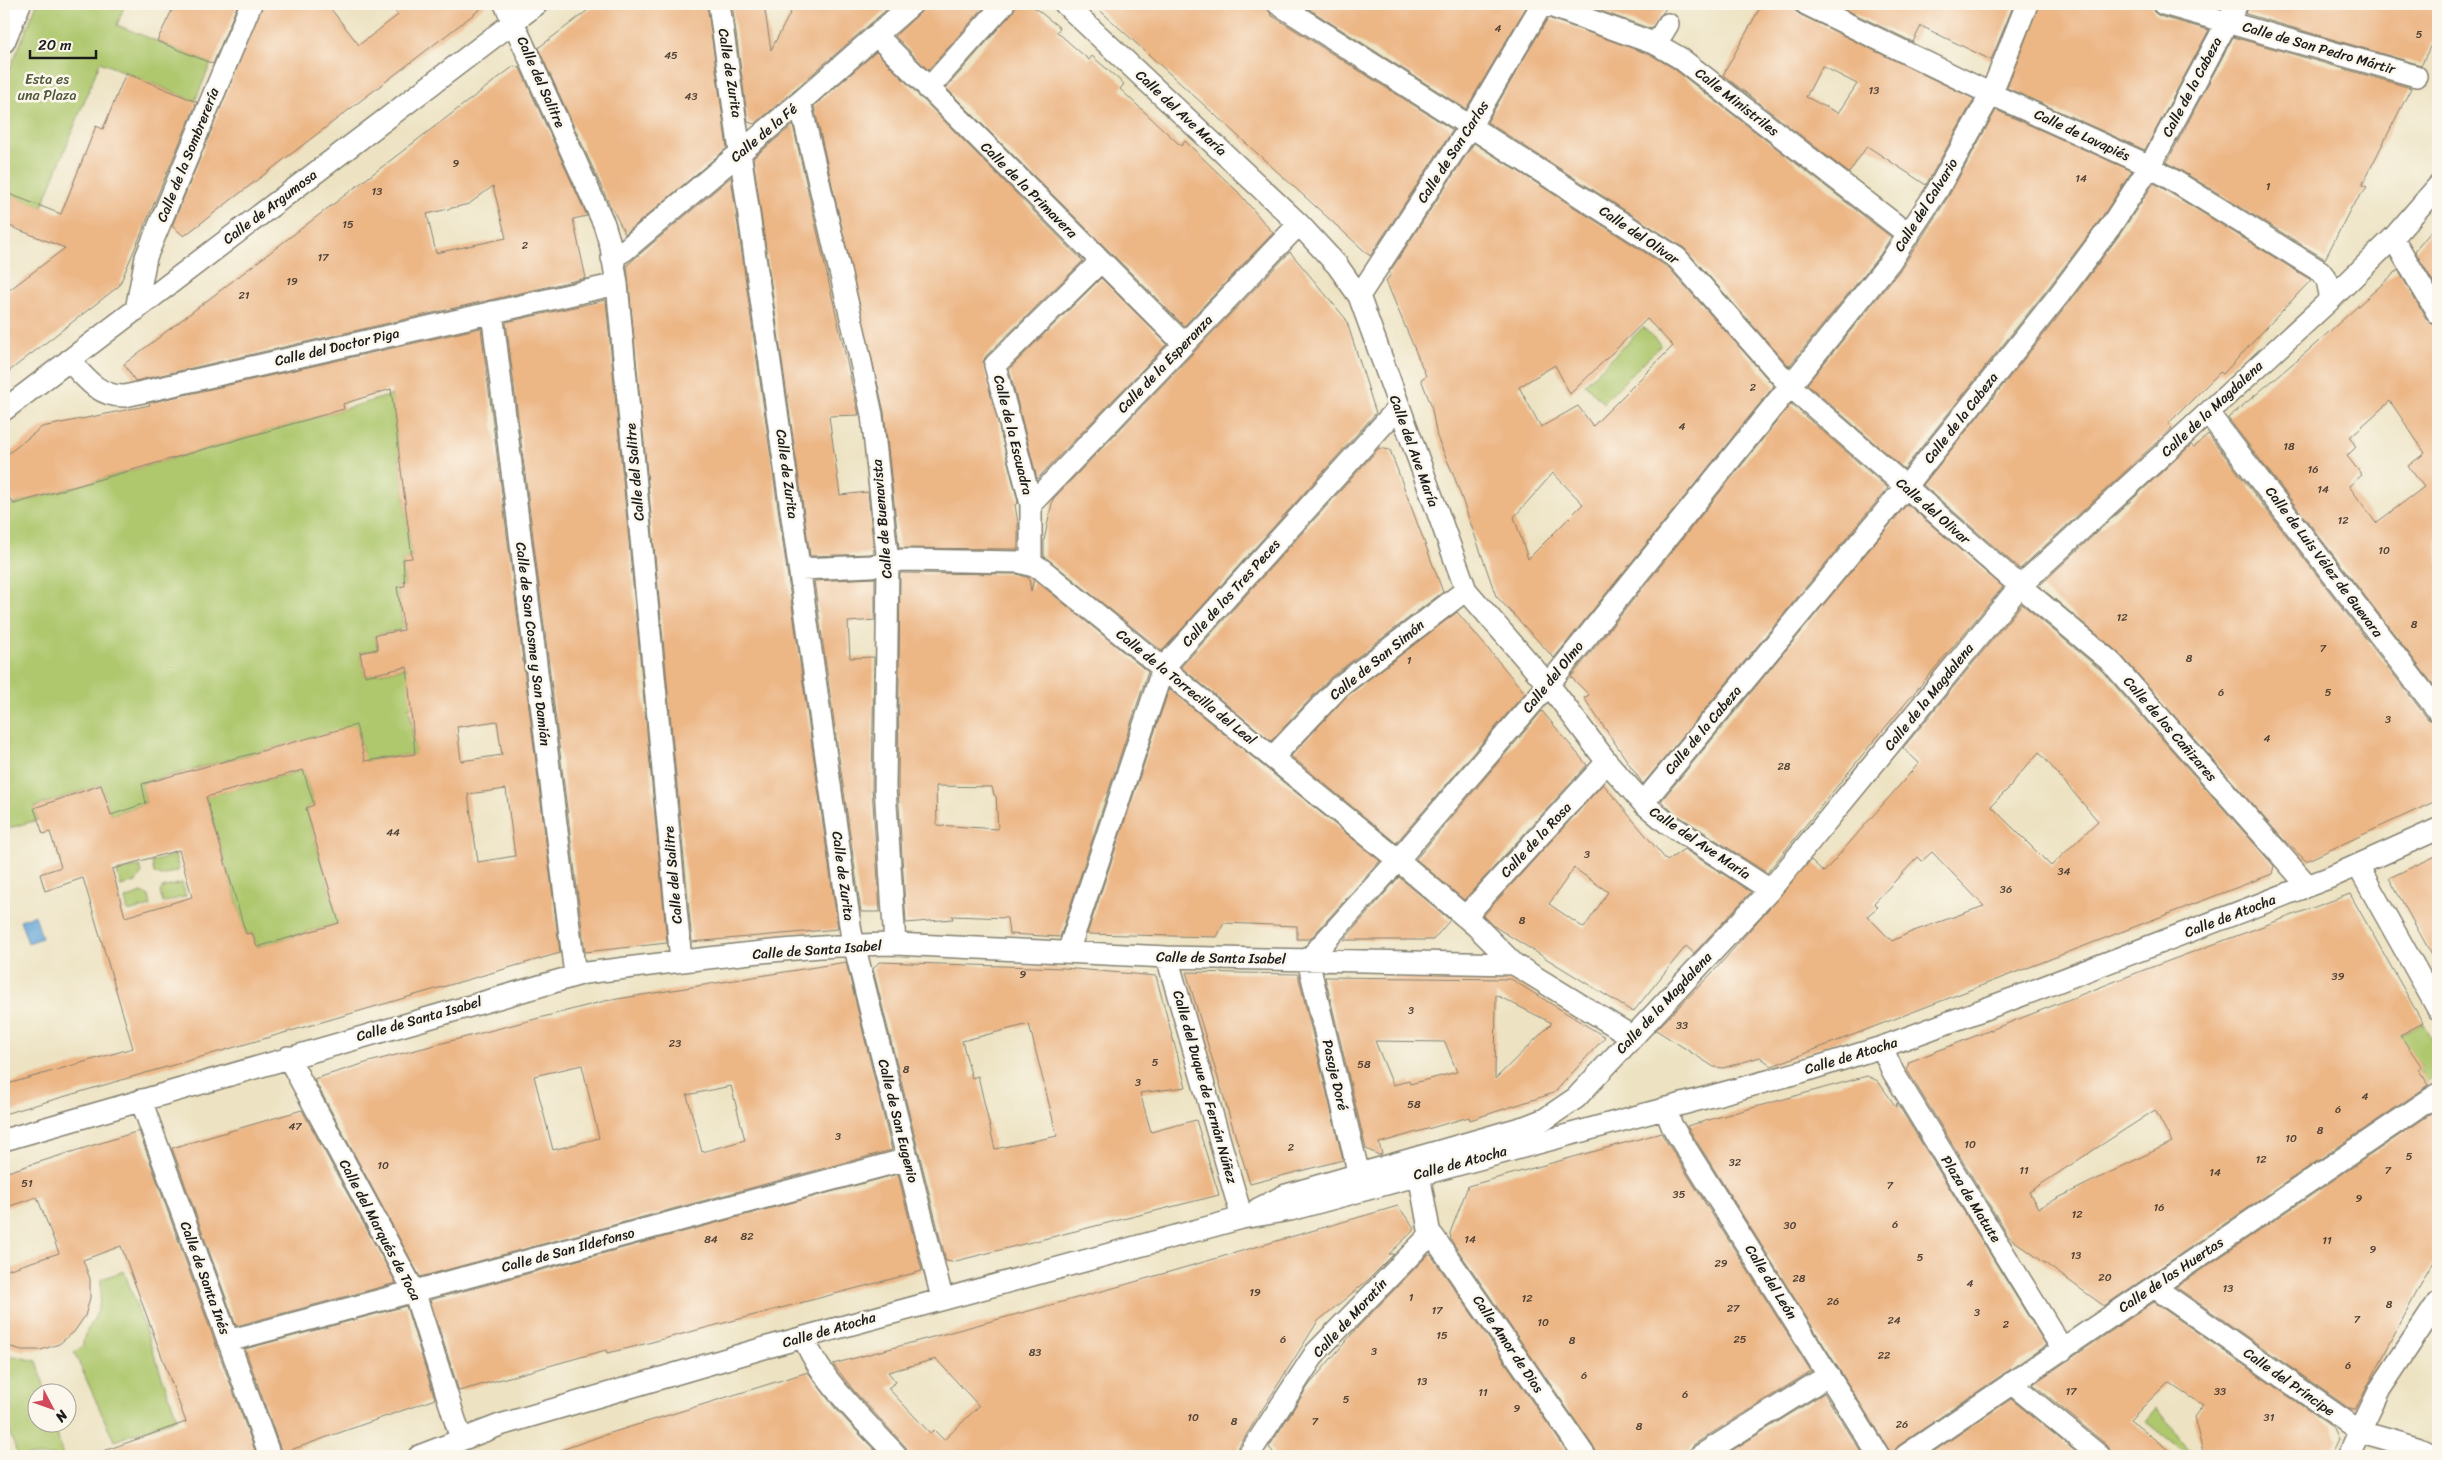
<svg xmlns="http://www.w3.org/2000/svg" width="2442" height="1460" font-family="Sriracha,sans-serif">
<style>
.green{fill:#afc86e;stroke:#667245}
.water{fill:#63a6d8;stroke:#40617a}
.building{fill:#ecb685;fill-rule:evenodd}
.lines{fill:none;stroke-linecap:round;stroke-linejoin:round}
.minor-casing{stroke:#848070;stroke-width:24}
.minor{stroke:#fff;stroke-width:21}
.labels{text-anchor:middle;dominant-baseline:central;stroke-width:5;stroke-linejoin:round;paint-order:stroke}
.number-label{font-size:11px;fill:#504236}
.street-label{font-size:14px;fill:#1c1c1c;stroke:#fbf7ec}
.park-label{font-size:14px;fill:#4f5839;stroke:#fbf7ec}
</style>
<rect width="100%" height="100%" fill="#fbf7ec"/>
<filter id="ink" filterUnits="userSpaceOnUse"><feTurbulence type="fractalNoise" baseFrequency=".02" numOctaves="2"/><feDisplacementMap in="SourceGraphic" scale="10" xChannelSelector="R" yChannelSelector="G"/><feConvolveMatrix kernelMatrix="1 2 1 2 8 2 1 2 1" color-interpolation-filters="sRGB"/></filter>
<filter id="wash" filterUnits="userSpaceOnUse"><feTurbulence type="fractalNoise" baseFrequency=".0096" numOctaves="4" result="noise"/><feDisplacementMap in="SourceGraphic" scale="20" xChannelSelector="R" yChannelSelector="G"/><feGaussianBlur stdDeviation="1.12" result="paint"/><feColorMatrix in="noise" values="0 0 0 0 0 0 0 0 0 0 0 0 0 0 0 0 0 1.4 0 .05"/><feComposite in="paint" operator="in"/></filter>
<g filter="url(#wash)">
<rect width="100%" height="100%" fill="#ede3c3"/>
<!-- green -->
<path class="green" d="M37 4H125L117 25 211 63 195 101 100 62 42 207 4 192V83Z
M1643 327 1661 345 1603 403 1585 384Z
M392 395 412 557 403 560 405 586 397 587 403 627 400 630 375 635 378 649 360 653 365 676 409 667 412 707H409L415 751 423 753 355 762 363 753 356 726 142 783 146 803 111 815 101 785 34 807 38 820 9 828 5 838 8 848 4 849V507Z
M303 770 314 805 306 808 334 905 346 921 257 947 252 933 246 934 206 797Z
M175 855 179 870 161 876 154 873 152 862Z
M140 866 142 873 136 882 121 886 117 872Z
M182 883 186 896 163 903 160 893 162 888Z
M142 893 149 896 151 906 128 912 125 899Z
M2423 1023 2438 1050V1074L2399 1102 2393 1095 2422 1074 2418 1069 2422 1066 2396 1038Z
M124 1271 177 1418 114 1441 74 1352 83 1346C82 1333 92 1326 96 1314 101 1303 101 1291 101 1279Z
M4 1354 37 1361 46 1392H38V1422L54 1423 63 1456H18L4 1417Z
M2157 1408 2193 1456H2189L2146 1421Z"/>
<!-- water -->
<path class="water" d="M35 915 42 938 28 943 20 920Z"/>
<g id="blocks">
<!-- building -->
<path class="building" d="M175 4H238L213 64 157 41Z
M263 4H327L359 45 398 15 389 4H487L184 236 172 226Z
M596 4H707L727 148 625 234 613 210H612L538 48Z
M732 4H764L771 50 795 4H893L755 124 748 122Z
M924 4H987L928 70 895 36 920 13Z
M1016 4H1030L1060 28 1057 32 1089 60 1092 56 1124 84 1120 89 1181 146 1185 141 1238 192 1273 233 1184 326 946 88 1013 12Z
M1093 4H1266L1271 15 1453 130 1370 256Z
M1301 4H1528L1466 109Z
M1581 4H1669L1651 29Z
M1762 4H1794L1795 11 1801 15 1974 99 1926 185 1867 146 1849 173 1723 75ZM1822 66 1857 84 1838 113 1806 97Z
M1834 4H2014L1991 60 1921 26 1913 42Z
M2039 4H2151L2154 12 2159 16 2209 30 2145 150 2007 88Z
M2249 4H2438V31L2421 65 2246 14Z
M1548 18 1651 55 1673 68 1891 237 1880 255 1789 366 1684 248 1487 122Z
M2233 37 2411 88 2362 185 2367 187 2351 208 2325 259 2167 162Z
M876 52 1083 261 986 356 983 362 1018 502 1015 505 1018 523V549L899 548 884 412 814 106Z
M514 66 520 68 587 216 573 219 586 278 135 381 124 364ZM493 186 506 238 436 253 427 214 469 204Z
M126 73 197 102 119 286 4 375V294L65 248 4 224V192L61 214 96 126 103 129Z
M1996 110 2132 171 2100 220 2049 287 1904 469 1807 384 1900 270 1919 242 1948 197Z
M793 125 859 415 829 416 840 495 868 492 874 553 870 554 810 556 753 158Z
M1474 143 1669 268 1774 386 1554 658 1496 596 1454 476 1437 437 1431 405 1421 379 1426 376 1386 281 1391 274 1389 273ZM1647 319 1673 346 1593 426 1578 406 1541 427 1519 387 1555 365 1570 394ZM1553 473 1583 504 1528 559 1514 517Z
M731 177 838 929 692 942 627 265Z
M2154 183 2311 280 2223 374 2220 372 2168 424 2172 428 2020 569 1923 485 2069 303 2120 234Z
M2438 223V290L2415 251Z
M1290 252 1346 319 1376 413 1162 651 1044 556V540L1053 499Z
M2398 270 2427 320 2438 326V691L2228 418 2310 349ZM2390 401 2425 453 2408 466 2424 487 2376 523 2349 486 2362 475 2347 456 2356 447 2350 437Z
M1101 278 1167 344 1037 479 1009 369Z
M606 300 667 943 585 952 506 322Z
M481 328 560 953 4 1114V1085L133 1048 83 878 45 891 40 874 61 867 50 832 43 834 34 808 101 785 111 815 146 803 142 784 356 725 365 761 415 754 407 667 365 676 360 653 378 649 375 635 404 630 397 587 405 586 403 559 412 558 391 389 343 404 344 409 14 504 4 490V457L42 427 150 405 149 403ZM497 721 502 755 461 761 457 727ZM303 770 314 805 306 808 339 923 257 947 252 933 246 934 206 797ZM506 789 515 856 478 862 468 794ZM179 850 192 897 125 917 112 869Z
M1791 404 1888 488 1643 784 1584 698 1589 695 1571 677Z
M2208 434 2428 719 2438 723V800L2306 861 2282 838 2120 654 2039 586 2191 445 2194 447Z
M1379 448 1390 450 1443 592 1331 677 1271 741 1181 667Z
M1907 504 2003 587 1868 748 1767 873 1674 813 1661 801Z
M900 573 1017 574 1029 578 1031 591 1034 579 1148 672 1060 937 1009 934 1007 918 952 916 953 919 906 923 898 788ZM936 786 992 787 994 795 996 796 998 829 937 825Z
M875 578V620L848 622 850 658 874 657 872 788 880 912H861L814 581Z
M2022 604 2102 671 2274 866 2272 874 1772 1066 1760 1057 1723 1068 1714 1067 1656 1030 1714 971 1811 860 1824 872 1919 763 1903 748ZM2039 752 2098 821 2051 866 1991 806 2012 785 2011 784ZM1932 852 1984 906 1911 932 1892 941 1867 916 1878 907 1874 903 1918 857 1922 861Z
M1457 612 1525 693 1396 843 1291 756 1347 696Z
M1169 689 1380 861 1310 939H1297V926L1224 923 1217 937 1087 934Z
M1542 711 1587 765 1464 900 1416 859Z
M1603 784 1667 861 1684 849 1751 892 1694 953 1686 946 1633 1012 1492 925 1483 916ZM1574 868 1608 892 1584 928 1549 904Z
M2438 855V966L2389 878Z
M1399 877 1450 920 1433 940H1344Z
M2350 894 2423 1023 2400 1035 2422 1067 2418 1069 2429 1085 2104 1306 2009 1237 1907 1070 1909 1062 2144 970ZM2155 1110 2172 1142 2038 1208 2029 1192Z
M846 962 892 1150 420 1277 314 1079 369 1062 605 1001ZM582 1065 599 1138 553 1150 534 1076ZM731 1086 745 1140 702 1152 687 1095Z
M879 962 1064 968 1156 976 1186 1087 1140 1093 1151 1132 1196 1120 1219 1195 952 1262 946 1261 873 969ZM1029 1024 1057 1136 995 1149 978 1076 972 1078 962 1041Z
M1186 972 1298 974 1343 1160 1250 1184Z
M1325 977 1511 979 1605 1037 1554 1093 1470 1120 1469 1117 1379 1143 1382 1154 1379 1155 1366 1149ZM1496 995 1552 1023 1495 1079ZM1375 1041 1445 1042 1457 1072 1410 1084 1409 1081 1393 1085Z
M1867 1076 1878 1081 1896 1107 1897 1103 2046 1345 1898 1446 1893 1456 1687 1126Z
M2438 1109V1257L2429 1269 2355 1410 2350 1409 2176 1287Z
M302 1110 396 1283 236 1326 172 1148Z
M139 1131 216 1345 257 1456H96L95 1454 186 1422 121 1246 83 1260 90 1279V1298L85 1316 74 1332 59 1344 41 1350H22L4 1345V1271L59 1253 37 1197 4 1208V1173Z
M1661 1133 1811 1371 1693 1445 1688 1456H1597L1595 1449 1451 1240 1450 1233 1468 1186Z
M898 1174 922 1271 629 1348 607 1353 606 1350 459 1391 430 1300Z
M1398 1206 1415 1229 1389 1254H1394L1367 1281 1318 1321 1233 1456H909L906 1447 854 1391 833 1364 1117 1287ZM936 1359 979 1406 944 1440 934 1430 930 1433 888 1388 896 1382 888 1372Z
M1428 1255H1431L1570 1456H1276L1269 1447 1309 1385 1357 1328Z
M2154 1302 2332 1427 2338 1440 2330 1456H2204L2194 1417 2203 1405 2168 1382 2130 1420 2176 1456H2112L2108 1446 2033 1384Z
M406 1306 435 1399 282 1453 245 1349Z
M808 1372 835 1408 880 1456H550V1454L601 1436Z
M1824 1393 1864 1456H1723Z
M2011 1399 2081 1456H1927Z"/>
</g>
</g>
<g filter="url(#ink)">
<use href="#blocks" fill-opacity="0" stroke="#848070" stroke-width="1"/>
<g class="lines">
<!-- minor casing -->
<g class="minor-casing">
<path id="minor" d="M505 4 604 224 611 247 617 284 681 961
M719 4 851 932 942 1298
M1065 4 1299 224 1337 265 1359 296 1466 590 1556 694 1607 762 1643 803 1667 823 1770 890
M1278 4 1677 258 1790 386 2020 586 2111 662 2308 886
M1545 4 1656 44 1680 58 1909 235
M1806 4 1991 94 2150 166 2320 271 2327 280 2331 299
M2163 4 2416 76
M876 35 1184 344
M4 42 20 4
M1656 44 1668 24
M928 89 1004 4
M800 102 856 339 872 415 888 563 885 788 895 944
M2393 238 2438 314
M612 258 625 250 800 102 912 4
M1359 296 1471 125 1542 4
M136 310 146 257 251 4
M492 312 575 975
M69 360C85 378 99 397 125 396L617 284
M4 410 537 4
M2208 413 2438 711
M1031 504 1299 224
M1031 564V504L995 365 1101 261
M801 569 871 566 902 560 1019 562 1040 568 1398 860 1476 926 1514 964
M1273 757 1339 687 1466 590
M1643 803 1913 478 2059 295 2110 227 2150 166 2237 4
M2358 866 2438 1009
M1465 917 1607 762
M1068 952 1163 668 1398 408
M1167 957 1242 1218
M1882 1047 1893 1072 2063 1350
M288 1057 414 1291 461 1439
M141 1100 270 1456
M1665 1108 1672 1126 1879 1456
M4 1140 585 973C688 961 791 945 895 944L1167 957 1514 964 1633 1037
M1419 1174 1430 1235
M1362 1188 1308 960 1398 860 1548 685 1890 262 1937 191 1991 94 2027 4
M1258 1209 1286 1195 1527 1126 1545 1119 1576 1098 1770 890 2020 586 2329 301 2393 238 2438 186
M2154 1287 2361 1432 2418 1448 2435 1456
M804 1337C816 1376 869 1425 897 1456
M228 1341 908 1159
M2011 1383 2100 1456
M419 1456 500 1425 764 1348 1242 1218 1290 1210 1801 1072 1882 1047 2020 996 2331 877 2438 829
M1248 1456 1316 1352 1430 1235 1433 1236 1585 1456
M1700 1456 1829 1375
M1905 1456 2438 1094
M2348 1456 2380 1389 2438 1302"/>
</g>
<!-- minor -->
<use href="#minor" class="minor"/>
</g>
</g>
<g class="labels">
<!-- number labels -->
<g class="number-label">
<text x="1498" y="28">4</text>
<text x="2419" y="34">5</text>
<text x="671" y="55">45</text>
<text x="1874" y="90">13</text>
<text x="691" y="96">43</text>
<text x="456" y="163">9</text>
<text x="2081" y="178">14</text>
<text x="2268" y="186">1</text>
<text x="377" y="191">13</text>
<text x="348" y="224">15</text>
<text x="525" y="245">2</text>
<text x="323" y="257">17</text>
<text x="292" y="281">19</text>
<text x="244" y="295">21</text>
<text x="1753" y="387">2</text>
<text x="1682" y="426">4</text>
<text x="2289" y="446">18</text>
<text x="2313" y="469">16</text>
<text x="2323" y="489">14</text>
<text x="2343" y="520">12</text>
<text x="2384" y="550">10</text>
<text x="2122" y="617">12</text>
<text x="2414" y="624">8</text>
<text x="2323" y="648">7</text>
<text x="2189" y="658">8</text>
<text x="1409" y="660">1</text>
<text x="2221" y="692">6</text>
<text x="2328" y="692">5</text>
<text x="2388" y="719">3</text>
<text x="2267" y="738">4</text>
<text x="1784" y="766">28</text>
<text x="393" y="832">44</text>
<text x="1587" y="854">3</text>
<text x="2064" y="871">34</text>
<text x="2006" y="889">36</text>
<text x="1522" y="920">8</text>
<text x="1023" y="974">9</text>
<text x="2338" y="976">39</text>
<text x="1411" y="1010">3</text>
<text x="1682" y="1025">33</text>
<text x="675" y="1043">23</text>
<text x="1155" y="1062">5</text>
<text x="1364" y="1064">58</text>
<text x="906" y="1069">8</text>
<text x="1138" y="1082">3</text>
<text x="2365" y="1096">4</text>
<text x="1414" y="1104">58</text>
<text x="2338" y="1109">6</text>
<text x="295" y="1126">47</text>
<text x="2320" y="1130">8</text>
<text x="838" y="1136">3</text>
<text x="2291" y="1138">10</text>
<text x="1970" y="1144">10</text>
<text x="1291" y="1147">2</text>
<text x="2409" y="1156">5</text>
<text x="2261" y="1159">12</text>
<text x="1735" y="1162">32</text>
<text x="383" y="1165">10</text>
<text x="2024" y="1170">11</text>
<text x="2388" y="1170">7</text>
<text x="2215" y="1172">14</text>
<text x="27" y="1183">51</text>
<text x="1890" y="1185">7</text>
<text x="1679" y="1194">35</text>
<text x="2359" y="1198">9</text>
<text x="2159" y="1207">16</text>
<text x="2077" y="1214">12</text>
<text x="1895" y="1224">6</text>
<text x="1790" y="1225">30</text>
<text x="747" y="1236">82</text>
<text x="711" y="1239">84</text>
<text x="1470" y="1239">14</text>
<text x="2327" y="1240">11</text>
<text x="2373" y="1249">9</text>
<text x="2076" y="1255">13</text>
<text x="1920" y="1257">5</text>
<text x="1721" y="1263">29</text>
<text x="2105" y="1277">20</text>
<text x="1799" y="1278">28</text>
<text x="1970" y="1283">4</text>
<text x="2228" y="1288">13</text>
<text x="1255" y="1292">19</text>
<text x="1411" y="1297">1</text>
<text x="1527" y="1298">12</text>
<text x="1833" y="1301">26</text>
<text x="2389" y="1304">8</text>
<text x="1733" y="1308">27</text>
<text x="1437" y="1310">17</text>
<text x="1977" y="1312">3</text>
<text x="2357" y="1319">7</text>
<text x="1894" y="1320">24</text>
<text x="1543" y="1322">10</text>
<text x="2006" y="1324">2</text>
<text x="1442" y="1335">15</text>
<text x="1283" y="1339">6</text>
<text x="1740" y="1339">25</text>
<text x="1572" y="1340">8</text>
<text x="1374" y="1351">3</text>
<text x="1035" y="1352">83</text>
<text x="1884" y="1355">22</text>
<text x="2348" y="1365">6</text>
<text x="1584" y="1375">6</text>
<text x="1422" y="1381">13</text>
<text x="2071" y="1391">17</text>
<text x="2220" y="1391">33</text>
<text x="1483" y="1392">11</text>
<text x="1685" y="1394">6</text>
<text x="1346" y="1399">5</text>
<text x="1517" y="1408">9</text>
<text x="1193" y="1417">10</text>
<text x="2269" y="1417">31</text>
<text x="1234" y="1421">8</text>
<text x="1315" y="1421">7</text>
<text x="1902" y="1424">26</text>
<text x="1639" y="1426">8</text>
</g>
<!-- street labels -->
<g class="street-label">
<text transform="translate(2319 48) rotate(16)">Calle de San Pedro Mártir</text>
<text transform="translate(730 73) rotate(81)">Calle de Zurita</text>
<text transform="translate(541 82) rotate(66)">Calle del Salitre</text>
<text transform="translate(2192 87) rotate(-62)">Calle de la Cabeza</text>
<text transform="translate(1737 102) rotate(38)">Calle Ministriles</text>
<text transform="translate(1181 113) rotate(43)">Calle del Ave María</text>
<text transform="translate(764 133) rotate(-40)">Calle de la Fé</text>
<text transform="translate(2082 135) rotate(25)">Calle de Lavapiés</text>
<text transform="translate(1453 152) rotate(-57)">Calle de San Carlos</text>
<text transform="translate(188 155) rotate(-68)">Calle de la Sombrerería</text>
<text transform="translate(1029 190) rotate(45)">Calle de la Primavera</text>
<text transform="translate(1926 205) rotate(-58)">Calle del Calvario</text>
<text transform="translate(270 207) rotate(-37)">Calle de Argumosa</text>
<text transform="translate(1639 235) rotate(34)">Calle del Olivar</text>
<text transform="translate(337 347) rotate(-13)">Calle del Doctor Piga</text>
<text transform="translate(1165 364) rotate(-46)">Calle de la Esperanza</text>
<text transform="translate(2212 409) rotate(-43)">Calle de la Magdalena</text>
<text transform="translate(1961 418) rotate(-52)">Calle de la Cabeza</text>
<text transform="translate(1013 435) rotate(76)">Calle de la Escuadra</text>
<text transform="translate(1414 451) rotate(70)">Calle del Ave María</text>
<text transform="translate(635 472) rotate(-95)">Calle del Salitre</text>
<text transform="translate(787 474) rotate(82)">Calle de Zurita</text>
<text transform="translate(1933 511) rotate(41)">Calle del Olivar</text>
<text transform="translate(882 519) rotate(-95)">Calle de Buenavista</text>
<text transform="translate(2324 562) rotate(53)">Calle de Luis Vélez de Guevara</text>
<text transform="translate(1231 593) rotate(-48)">Calle de los Tres Peces</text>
<text transform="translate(533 644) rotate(83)">Calle de San Cosme y San Damián</text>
<text transform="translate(1377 660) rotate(-39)">Calle de San Simón</text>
<text transform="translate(1553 677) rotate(-51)">Calle del Olmo</text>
<text transform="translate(1186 687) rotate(39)">Calle de la Torrecilla del Leal</text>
<text transform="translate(1929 697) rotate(-51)">Calle de la Magdalena</text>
<text transform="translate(2170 729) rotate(49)">Calle de los Cañizares</text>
<text transform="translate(1703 730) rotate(-50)">Calle de la Cabeza</text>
<text transform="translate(1536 840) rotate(-47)">Calle de la Rosa</text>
<text transform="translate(1700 843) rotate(34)">Calle del Ave María</text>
<text transform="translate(673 875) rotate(-95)">Calle del Salitre</text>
<text transform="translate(843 876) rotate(82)">Calle de Zurita</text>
<text transform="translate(2230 916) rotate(-21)">Calle de Atocha</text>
<text transform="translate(817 950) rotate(-4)">Calle de Santa Isabel</text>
<text transform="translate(1221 958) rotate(1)">Calle de Santa Isabel</text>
<text transform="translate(1664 1003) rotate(-47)">Calle de la Magdalena</text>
<text transform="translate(419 1019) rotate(-16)">Calle de Santa Isabel</text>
<text transform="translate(1851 1056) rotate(-17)">Calle de Atocha</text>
<text transform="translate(1335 1075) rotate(77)">Pasaje Doré</text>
<text transform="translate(1205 1087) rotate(74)">Calle del Duque de Fernán Núñez</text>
<text transform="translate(898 1121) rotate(76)">Calle de San Eugenio</text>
<text transform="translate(1460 1163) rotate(-15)">Calle de Atocha</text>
<text transform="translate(1971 1199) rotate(58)">Plaza de Matute</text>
<text transform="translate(380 1230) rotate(62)">Calle del Marqués de Toca</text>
<text transform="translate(568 1250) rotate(-15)">Calle de San Ildefonso</text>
<text transform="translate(2171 1275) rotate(-34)">Calle de las Huertas</text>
<text transform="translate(205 1278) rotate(70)">Calle de Santa Inés</text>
<text transform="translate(1771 1282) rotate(58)">Calle del León</text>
<text transform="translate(1350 1318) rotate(-47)">Calle de Moratín</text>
<text transform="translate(829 1330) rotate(-16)">Calle de Atocha</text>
<text transform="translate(1508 1344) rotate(56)">Calle Amor de Dios</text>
<text transform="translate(2289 1382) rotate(35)">Calle del Príncipe</text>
</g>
<!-- park labels -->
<g class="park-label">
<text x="47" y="79">Esta es<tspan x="47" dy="16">una Plaza</tspan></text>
</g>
</g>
<!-- margin -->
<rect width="2442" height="1460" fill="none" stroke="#fbf7ec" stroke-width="20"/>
<!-- north arrow -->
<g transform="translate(52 1408) rotate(131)"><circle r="24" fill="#fbf7ec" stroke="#a29f99"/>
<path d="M0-4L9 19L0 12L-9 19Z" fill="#d1495b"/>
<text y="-8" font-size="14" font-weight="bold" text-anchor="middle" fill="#1c1c1c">N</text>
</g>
<!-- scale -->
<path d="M30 50v8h66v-8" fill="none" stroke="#1c1c1c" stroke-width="2.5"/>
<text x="38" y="50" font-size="15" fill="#1c1c1c" stroke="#fbf7ec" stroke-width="4" paint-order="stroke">20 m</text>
</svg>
